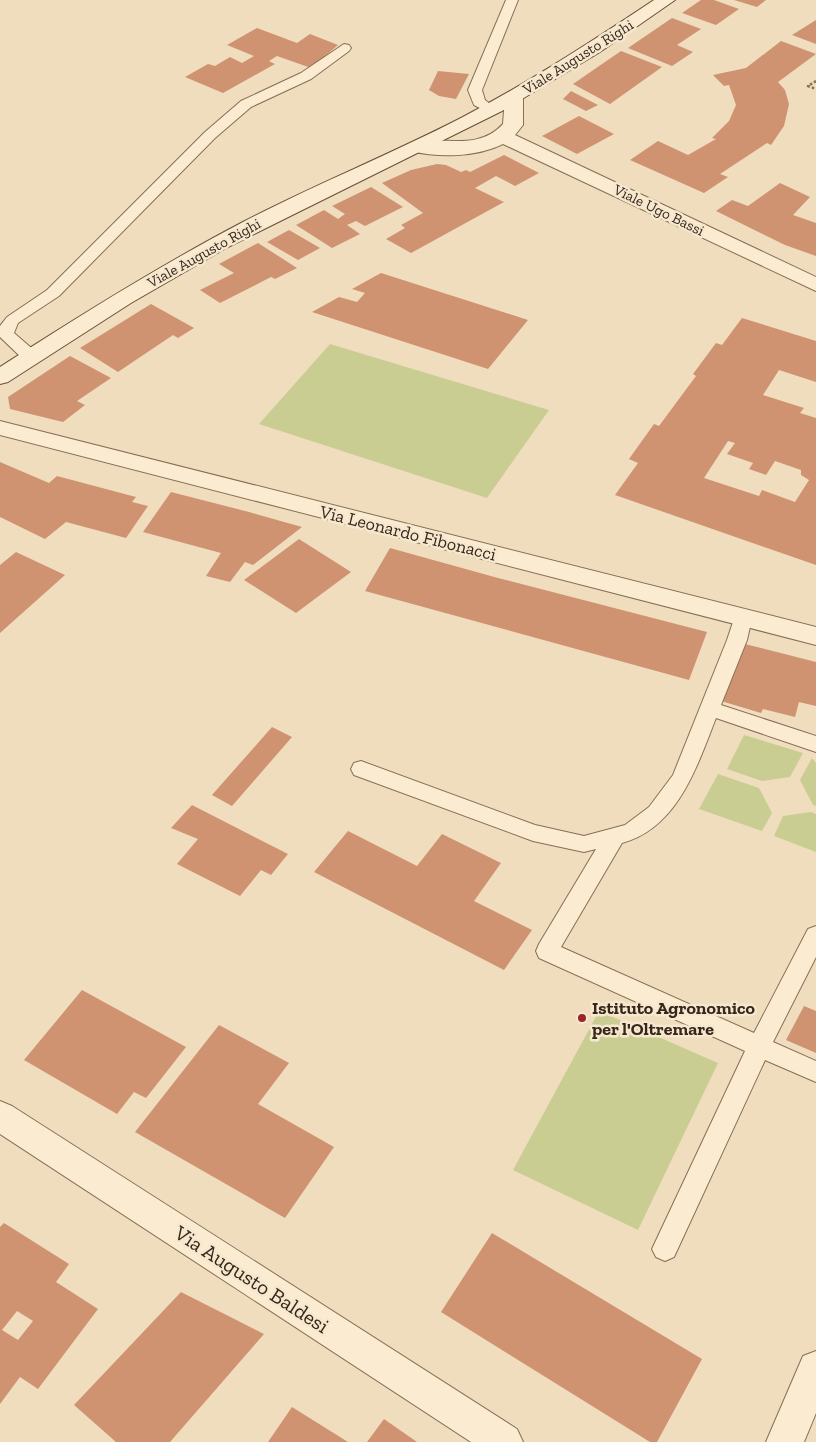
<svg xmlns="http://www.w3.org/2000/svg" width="816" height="1442" font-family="'Zilla Slab',serif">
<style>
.green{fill:#cacd92}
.building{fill:#cf9372;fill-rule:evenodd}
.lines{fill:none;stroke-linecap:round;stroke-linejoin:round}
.lane-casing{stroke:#886e56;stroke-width:2}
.street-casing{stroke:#886e56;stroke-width:2}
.secondary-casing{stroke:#6a4f3a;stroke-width:2}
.path{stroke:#886e56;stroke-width:2.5;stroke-dasharray:2.5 2;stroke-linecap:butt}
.lane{fill:#faebd1;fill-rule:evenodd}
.street{fill:#faebd1;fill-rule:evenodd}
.secondary{fill:#faebd1;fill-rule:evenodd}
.poi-dot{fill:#99242c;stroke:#f6e8ce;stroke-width:2}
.labels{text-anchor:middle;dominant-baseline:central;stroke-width:5;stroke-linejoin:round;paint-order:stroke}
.far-street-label{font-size:15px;fill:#37271b;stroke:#f6e8ce}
.street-label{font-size:18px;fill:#37271b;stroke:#f6e8ce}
.poi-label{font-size:18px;font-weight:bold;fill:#37271b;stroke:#f6e8ce;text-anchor:start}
.near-street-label{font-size:21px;fill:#37271b;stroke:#f6e8ce}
</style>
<rect width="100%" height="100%" fill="#efddbe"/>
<!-- green -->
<path class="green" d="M330 344 549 410 487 498 259 424Z
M744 735 803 753 790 777 762 781 727 769Z
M812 758 816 763V806L813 805 800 780Z
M718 774 759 788 772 813 762 831 699 809Z
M811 812 816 814V852L774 836 783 816Z
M599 1011 718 1063 638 1230 513 1170Z"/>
<!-- building -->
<path class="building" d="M701 0H714L739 9 716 25 682 13Z
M734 0H766L757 7Z
M672 18 701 29 677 45 693 52 672 66 628 48Z
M816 20V44L792 35Z
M257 28 297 43 310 34 338 45 311 68 277 56 269 61 275 64 223 93 185 77 208 64 215 66 230 57 242 63 254 56 227 45Z
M781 41 816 54 778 82 785 90 789 104 784 126 771 145 767 143 720 174 728 177 704 193 630 160 658 141 688 155 716 139 712 138 729 121 736 105 729 85 724 86 713 75 746 68Z
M621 51 662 67 610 104 573 84Z
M438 71 469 74 456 99 439 96 429 90Z
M571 91 598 105 586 111 563 99Z
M579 116 614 134 577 154 542 136Z
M504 155 539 173 515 186 496 176 475 188 504 202 411 253 386 239 405 228 401 225 423 213 382 183 411 170 437 164 446 165 461 172 466 170 470 172Z
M780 183 810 197 793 215 816 223V256L785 245 716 211 732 200 748 206Z
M371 187 403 207 365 226 356 221 347 225 360 234 332 248 296 225 324 210 338 219 345 214 332 206Z
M289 230 320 248 298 260 267 242Z
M258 243 297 268 275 279 271 277 220 303 200 290 234 273 219 264Z
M381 273 528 320 488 369 312 312 339 297 357 302 365 293 352 289Z
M151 304 194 328 178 338 173 335 118 372 80 348Z
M742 318 816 341V382L779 370 763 395 804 408 800 413 816 418V565L615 495 638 463 629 459 654 424 659 426 696 376 693 374 716 343 722 345ZM728 441 735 443 727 454 753 463 749 469 766 475 775 461 801 470V475L809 480 795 502 762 490 759 496 704 478Z
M70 356 111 378 77 401 85 405 63 422 10 409 8 397Z
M0 462 49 483 57 476 136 497 132 502 148 506 126 538 66 522 45 539 0 517Z
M171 492 249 512 302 527 253 565 245 562 230 582 206 576 221 553 143 532Z
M299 539 351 572 296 613 244 580Z
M390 548 498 578 707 632 689 680 365 591Z
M16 552 65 575 0 633V565Z
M741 643 816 662V706L799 702 795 717 763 709 761 713 721 701Z
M272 727 292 737 232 806 212 795Z
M192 805 288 854 271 875 261 870 240 896 177 864 198 839 171 828Z
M348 831 417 866 442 834 501 863 474 901 532 930 504 970 314 872Z
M82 990 186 1047 146 1098 134 1092 117 1114 24 1060Z
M804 1006 816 1011V1053L786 1040Z
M219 1025 289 1063 258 1104 334 1147 285 1218 135 1132Z
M4 1223 69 1264 56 1282 98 1309 38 1389 20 1377 0 1404V1227ZM17 1311 33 1321 18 1340 2 1330Z
M492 1233 702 1359 657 1442H650L441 1312Z
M181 1292 264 1334 170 1442H116L74 1405Z
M292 1407 348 1442H268Z
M384 1419 417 1442H367Z"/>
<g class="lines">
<!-- lane casing -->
<g class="lane-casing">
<path id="lane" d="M506 0H518L482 90 485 100 498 110 491 114 474 105 468 90Z
M344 44 349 45 351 48 349 51 311 79 251 107 215 138 59 296 18 323 14 333 36 352 38 356 36 360H24L0 337V326L7 317 47 290 205 132 241 101 301 73Z
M743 611 750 613 752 618 747 640 721 705 816 736V752L716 718C697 766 678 828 622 843L561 947 754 1033 808 929 816 926V957L773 1042 816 1061V1082L765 1060 674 1257 665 1261 656 1257 652 1249 745 1051 539 958 536 951 539 944 596 849 584 852 533 841 354 775 351 769 354 763 361 761 535 825 584 836 625 825 649 807 673 775 727 640 736 613Z"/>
</g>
<!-- street casing -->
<g class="street-casing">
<path id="street" d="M514 91 521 93 523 97V125L515 135 816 277V291L503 144C477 157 439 158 411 151L408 147 411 143C444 135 477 152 503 124L505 97 507 93Z
M0 421 816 627V645L0 435Z
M0 1101 12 1106 517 1429 523 1442H471L0 1134Z
M816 1351V1413L804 1442H766L803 1356Z"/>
</g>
<!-- secondary casing -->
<g class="secondary-casing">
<path id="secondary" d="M654 0H675L600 52 502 111 226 248 131 303 8 382 0 384V367C79 316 159 266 243 222 314 185 389 155 461 118 528 83 591 42 654 0Z"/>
</g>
<!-- path -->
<path class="path" d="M816 81 808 86 816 89"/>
<!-- lane -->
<use href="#lane" class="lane"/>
<!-- street -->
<use href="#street" class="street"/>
<!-- secondary -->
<use href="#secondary" class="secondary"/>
</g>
<!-- markers -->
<circle class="poi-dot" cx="582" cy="1018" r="5"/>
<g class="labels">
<!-- far-street labels -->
<g class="far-street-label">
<text transform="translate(578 57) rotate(-32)">Viale Augusto Righi</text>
<text transform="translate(659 210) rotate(26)">Viale Ugo Bassi</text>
<text transform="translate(204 253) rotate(-29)">Viale Augusto Righi</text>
</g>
<!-- street labels -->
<g class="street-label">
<text transform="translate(408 533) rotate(14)">Via Leonardo Fibonacci</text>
</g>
<!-- poi labels -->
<g class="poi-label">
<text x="592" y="1008">Istituto Agronomico<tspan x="592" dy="21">per l'Oltremare</tspan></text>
</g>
<!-- near-street labels -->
<g class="near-street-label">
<text transform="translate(252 1279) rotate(33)">Via Augusto Baldesi</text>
</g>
</g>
</svg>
